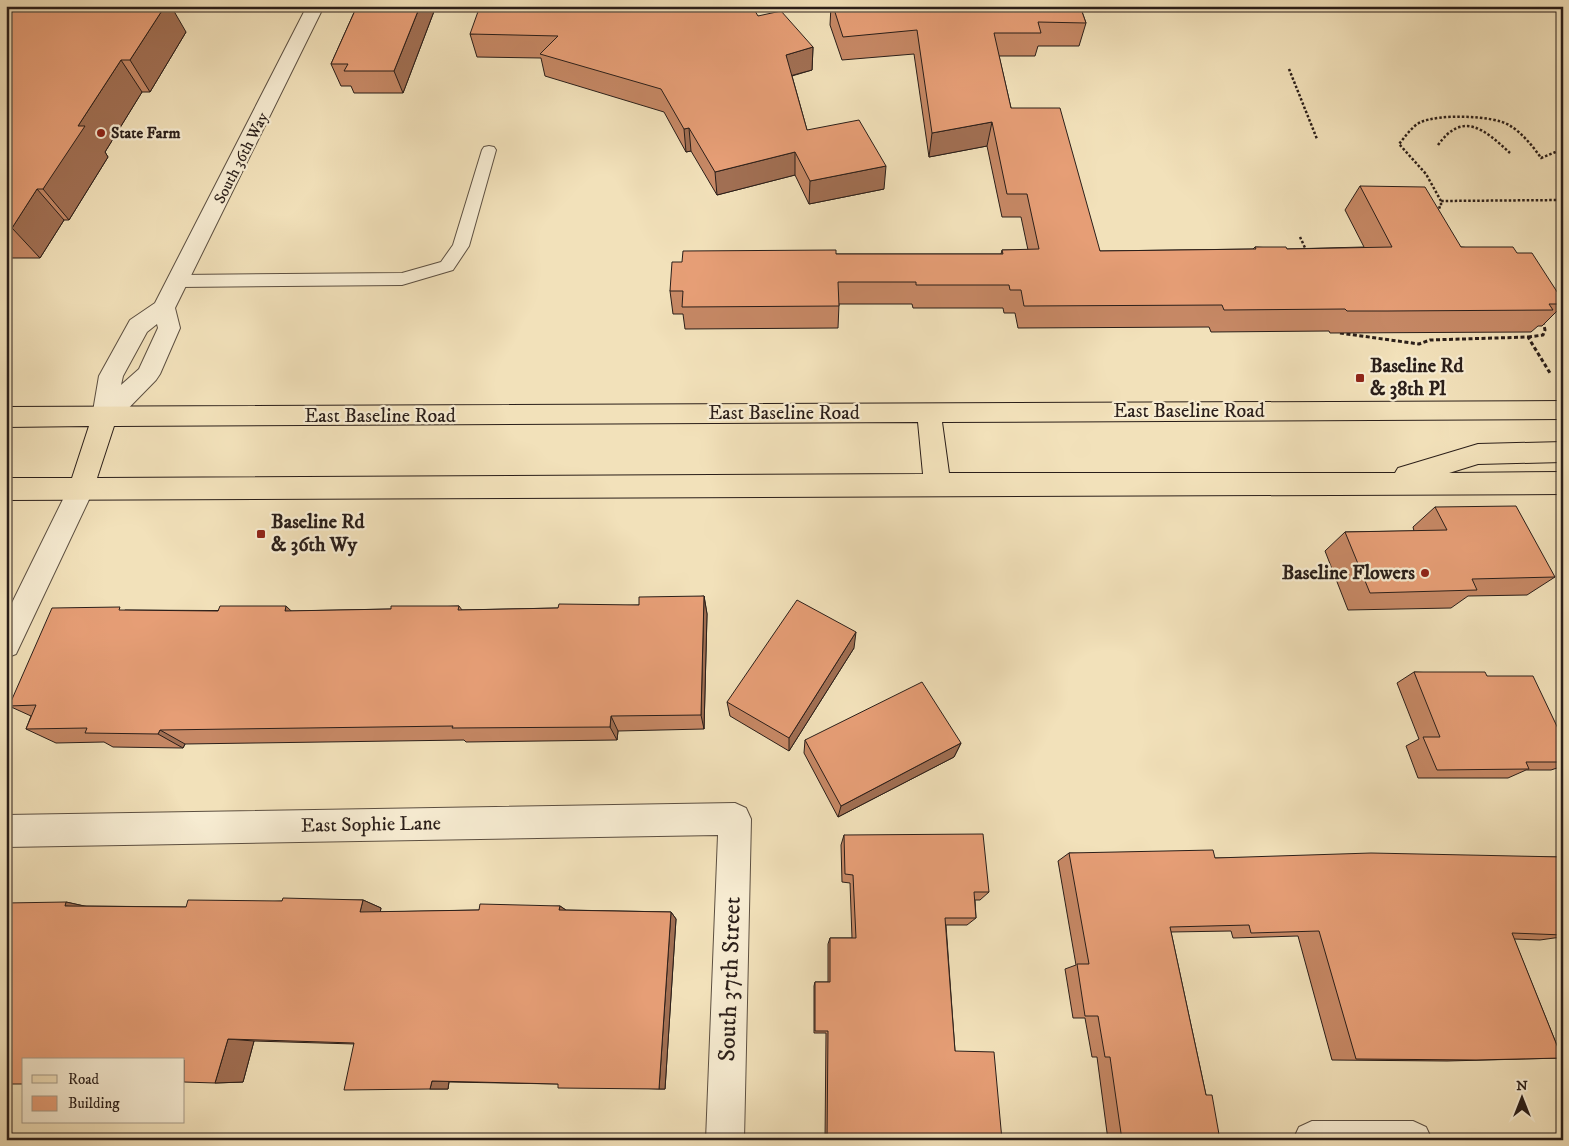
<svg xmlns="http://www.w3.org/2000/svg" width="1569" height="1146" font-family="'IM FELL DW Pica',serif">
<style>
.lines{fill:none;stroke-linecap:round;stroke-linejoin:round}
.lane-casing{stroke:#5c4f41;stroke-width:2}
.street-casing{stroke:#5c4f41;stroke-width:2}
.primary-casing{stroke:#2a1e19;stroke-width:2}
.path-far1{stroke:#2a1e19;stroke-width:2.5;stroke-dasharray:2.5 2;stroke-linecap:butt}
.path{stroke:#2a1e19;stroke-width:3;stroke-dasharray:4 2.5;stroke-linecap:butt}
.lane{fill:#f7ecd2;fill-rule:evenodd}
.street{fill:#f7ecd2;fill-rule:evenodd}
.primary{fill:#f2e1ba;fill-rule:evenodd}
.wall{fill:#c68865;stroke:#2a1e19}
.shaded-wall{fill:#a16f53;stroke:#2a1e19}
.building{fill:#e69e76;stroke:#2a1e19}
.poi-dot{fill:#8f2418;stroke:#f7ecd2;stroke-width:2}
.labels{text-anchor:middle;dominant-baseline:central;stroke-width:4.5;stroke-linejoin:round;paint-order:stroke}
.far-poi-label{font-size:16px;font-weight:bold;fill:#2a1e19;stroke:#f7ecd2;text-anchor:start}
.far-street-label{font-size:16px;fill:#2a1e19;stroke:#f7ecd2}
.poi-label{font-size:20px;font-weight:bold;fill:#2a1e19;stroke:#f7ecd2;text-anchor:start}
.street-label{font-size:20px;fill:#2a1e19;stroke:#f7ecd2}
.near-street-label{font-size:24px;fill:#2a1e19;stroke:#f7ecd2}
</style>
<rect width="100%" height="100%" fill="#f2e1ba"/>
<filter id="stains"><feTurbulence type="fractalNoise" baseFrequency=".004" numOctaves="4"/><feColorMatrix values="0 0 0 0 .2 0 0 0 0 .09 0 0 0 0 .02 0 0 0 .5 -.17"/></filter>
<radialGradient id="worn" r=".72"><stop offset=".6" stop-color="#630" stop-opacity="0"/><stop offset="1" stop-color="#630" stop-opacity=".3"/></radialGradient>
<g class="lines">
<!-- lane casing -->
<g class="lane-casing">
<path id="lane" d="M489 146 494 147 496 150 469 246 453 270 402 285 179 287 173 285 171 281 173 277 179 275 402 273 441 262 453 245 482 150 484 147Z"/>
</g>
<!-- street casing -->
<g class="street-casing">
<path id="street" d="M307 6H324L175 308 180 328 160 374 156 380 113 424 104 427 95 424 92 417 99 376 130 320 155 303ZM157 324 158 328 139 369 121 385 123 376 147 332Z
M81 478 90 481 94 489 16 654 6 658V615L72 481Z
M735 803 746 808 751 819 744 1140H706L718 835 6 847V815Z
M1312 1121H1413L1426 1127 1432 1140H1293L1299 1127Z"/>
</g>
<!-- primary casing -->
<g class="primary-casing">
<path id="primary" d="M1563 401V419L942 422 949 473H1395L1398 468 1478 444 1563 442V462L1478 464 1449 473 1563 472V494L6 500V478H72L89 426 6 427V407ZM918 422 923 474 97 478 114 426Z"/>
</g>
<!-- path-far1 -->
<path class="path-far1" d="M1289 69 1317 139
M1438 145C1463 110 1485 130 1510 153
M1441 201 1426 174 1399 144C1405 137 1412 126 1421 122 1439 114 1492 115 1509 125 1521 132 1533 146 1541 158L1563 149
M1434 209 1441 207V201L1563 200
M1300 237 1307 252"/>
<!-- path -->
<path class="path" d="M1340 333 1419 344 1430 340 1528 337 1550 373
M1528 337 1543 335 1545 330 1543 321"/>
<!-- lane -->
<use href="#lane" class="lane"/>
<!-- street -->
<use href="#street" class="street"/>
<!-- primary -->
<use href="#primary" class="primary"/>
</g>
<!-- wall -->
<path class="wall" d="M357 6H436L403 93H354L351 86H341L331 64Z
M831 6H1080L1086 23 1079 46H1038L1035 56H999L1011 108 1100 251 1253 249 1255 247 1287 249 1364 247 1345 210 1360 186 1461 247 1517 253 1563 301V305L1542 326H1538L1531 332 1330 333 1329 331 1211 332 1209 327 1018 328 1015 313H1004L1003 308H913L912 304H839L838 328 685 329 683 314H673L670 291 682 262 836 254H1001L1002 250H1028L1021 217H1002L987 146 929 157 914 54 842 60 830 25Z
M758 16 813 47 812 70 792 76 807 130 884 189 809 204 795 175 717 195 691 151 686 152 664 112 545 76 541 58 477 57 470 34Z
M6 20 186 32 150 92H142L105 152 108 157 69 220H64L40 258H6Z
M1435 507 1555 577 1527 595 1468 596 1451 608 1348 610 1325 551 1345 532 1414 531 1413 527Z
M704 596 707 614 704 729 618 731 617 740 466 742 464 740 185 744 183 748 113 747 104 742 56 743 26 729 31 716 9 706 125 610 291 611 391 609 459 606 462 610 558 608 639 605Z
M854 648 789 751 730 716 727 702Z
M1414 672 1487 676 1563 739V766L1551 770H1526L1508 778H1418L1406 746 1419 739 1397 683Z
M805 740 961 743 954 757 838 817 804 753Z
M844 835 989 892 980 900H975L976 918 967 925H946L955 1051 1002 1140H825L826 1033H814V986L815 982H828V944L830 938H852L850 883 842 882 841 845Z
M1069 853 1215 858 1563 857V937L1554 938 1540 940 1514 939 1562 1058 1447 1061 1332 1060 1298 936 1233 938 1231 931 1171 932 1206 1095 1220 1140H1108L1097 1057H1092L1085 1018H1073L1065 969 1076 965 1058 861Z
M363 900 381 908 380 912 479 910 560 906 566 910 671 912 676 919 665 1089H659L558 1084 449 1082 448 1089H430L354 1044 254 1041 243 1082 215 1083 66 902 84 906 186 907 282 901Z"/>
<!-- shaded-wall -->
<path class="shaded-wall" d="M165 6H171L186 32 150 92 130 60Z
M420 6H436L403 93 394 71Z
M813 47 812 70 786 77V55Z
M121 60 142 92 105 152 108 157 69 220 43 189 78 126Z
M992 122 987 146 929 157 932 133Z
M689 128 691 151 686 152 684 129Z
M795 152V175L717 195 715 172Z
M886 166 884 189 809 204 810 181Z
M37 189 64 220 40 258 12 228Z
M704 596 707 614 704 729 701 715Z
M286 606 305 624 285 611Z
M856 632 854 648 789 751V738Z
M611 716 618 731 617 740 610 727Z
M160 730 185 744 183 748 158 734Z
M961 743 954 757 838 817 841 806Z
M363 900 381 908 379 919 360 912Z
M66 902 98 909 65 906Z
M560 906 570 913 559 910Z
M671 912 676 919 665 1089H659Z
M228 1039 254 1041 243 1082 215 1083Z
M432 1081H449L448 1089H430Z"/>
<!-- building -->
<path class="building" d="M17 6H165L130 60H121L78 126H85L43 189H37L12 228H6V20Z
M357 6H420L394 71H344L348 64H331Z
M480 6H752L758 16 781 11 813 47 786 55 807 130 859 120 886 166 810 181 795 152 715 172 689 128 684 129 661 89 540 54 558 36 470 34Z
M833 6H1080L1086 23 1038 22 1041 33H994L1011 108H1060L1100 251 1256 249 1255 247H1286L1287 249 1392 247 1360 186 1425 187 1461 247H1513L1517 253H1532L1563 301V304H1549L1553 310 1387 311H1347L1345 309 1224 310 1222 305 1024 306 1021 290H1010L1009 285H916V282H838L839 306 682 307 683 291H670L672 262H682L683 251 836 250V254H1003L1002 250 1039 249 1027 194H1007L992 122 932 133 917 30 843 37Z
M1516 506 1555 577 1472 579 1477 590 1370 593 1345 532 1447 530 1435 507Z
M704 596 701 715 611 716 610 727 452 728 453 726 160 730 158 734 85 733 87 728 26 729 36 705 9 706 52 608 120 607 119 610 218 611 220 606H286L285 611 391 609V606H459L458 610 558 608 559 604 639 605V597Z
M797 600 856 632 789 738 727 702Z
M1414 672H1485L1487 676H1533L1563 739V762H1526L1529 769 1437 770 1423 737H1440Z
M922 682 961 743 841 806 805 740Z
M983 834 989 892H974L976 918H945L955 1051 994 1052 1002 1140H827L828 1031H815V982H830V938H856L853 875 845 874 844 835Z
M1213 850 1215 858 1371 853 1563 857V935L1512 933 1562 1058 1476 1060 1356 1059 1319 931 1251 933 1249 925 1170 927 1206 1095H1212L1220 1140H1122L1110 1057H1105L1098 1016H1085L1077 964H1089L1069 853Z
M283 898 363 900 360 912 479 910 480 904 560 906 559 910 671 912 659 1089 558 1088V1084L432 1081 430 1089 344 1090 354 1043 228 1039 215 1083 184 1082V1060H24V1084H6V903L66 902 65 906 186 907 188 900 282 901Z"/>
<!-- markers -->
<g class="poi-dot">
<circle cx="101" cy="133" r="5"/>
<rect x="1355" y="373" width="10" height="10" rx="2.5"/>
<rect x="256" y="529" width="10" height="10" rx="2.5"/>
<circle cx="1425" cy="573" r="5"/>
</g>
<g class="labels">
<!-- far-poi labels -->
<g class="far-poi-label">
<text x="111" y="133">State Farm</text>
</g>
<!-- far-street labels -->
<g class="far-street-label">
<text transform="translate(241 158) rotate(-63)">South 36th Way</text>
</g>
<!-- poi labels -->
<g class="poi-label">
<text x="1370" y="366">Baseline Rd<tspan x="1370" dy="23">&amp; 38th Pl</tspan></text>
<text x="271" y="522">Baseline Rd<tspan x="271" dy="23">&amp; 36th Wy</tspan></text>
<text x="1415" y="573" text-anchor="end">Baseline Flowers</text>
</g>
<!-- street labels -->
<g class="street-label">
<text x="1189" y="411">East Baseline Road</text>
<text x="784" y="413">East Baseline Road</text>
<text x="380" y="416">East Baseline Road</text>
<text transform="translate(371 825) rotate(-1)">East Sophie Lane</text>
</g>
<!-- near-street labels -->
<g class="near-street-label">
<text transform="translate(730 979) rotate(-88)">South 37th Street</text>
</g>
</g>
<!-- margin -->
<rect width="1569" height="1146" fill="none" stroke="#f2e1ba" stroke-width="25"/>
<rect x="8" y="8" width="1554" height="1131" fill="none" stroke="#2a1e19" stroke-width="2.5"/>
<rect x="12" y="12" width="1544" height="1121" fill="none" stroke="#2a1e19"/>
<!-- legend -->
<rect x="22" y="1058" width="162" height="65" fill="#f7ecd2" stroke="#a59a88"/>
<rect x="32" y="1075" width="25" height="8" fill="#f2e1ba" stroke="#a59a88"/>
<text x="68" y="1084" font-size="15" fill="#2a1e19">Road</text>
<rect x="32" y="1096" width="25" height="15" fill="#e69e76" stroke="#a59a88"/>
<text x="68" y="1108" font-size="15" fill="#2a1e19">Building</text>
<!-- north arrow -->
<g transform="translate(1522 1098)" stroke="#f7ecd2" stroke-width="4" paint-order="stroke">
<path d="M0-4L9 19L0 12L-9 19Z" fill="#2a1e19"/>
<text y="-8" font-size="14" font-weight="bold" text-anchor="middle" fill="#2a1e19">N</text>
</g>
<rect width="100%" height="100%" filter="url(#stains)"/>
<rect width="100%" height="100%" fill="url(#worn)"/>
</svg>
